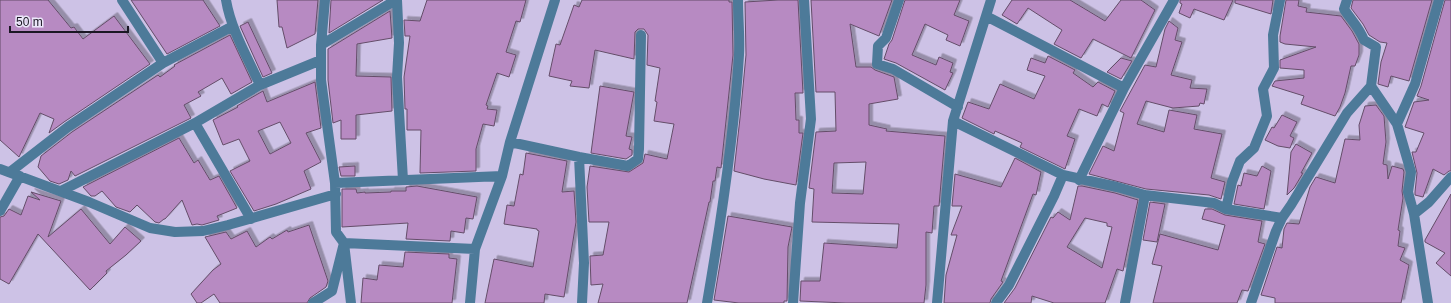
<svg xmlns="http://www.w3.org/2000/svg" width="1451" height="303" font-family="Helvetica,sans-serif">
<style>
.building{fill:#b78ac2;stroke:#644d69;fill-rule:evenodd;filter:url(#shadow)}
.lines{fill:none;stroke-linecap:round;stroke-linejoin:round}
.minor{stroke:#4d7a99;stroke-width:10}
</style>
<defs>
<filter id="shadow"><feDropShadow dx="3.5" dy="-3.5" stdDeviation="0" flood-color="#0004"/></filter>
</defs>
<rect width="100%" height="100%" fill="#cdc2e6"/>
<!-- building -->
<path class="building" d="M0 0H48L71 28 74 27 83 39 114 16 150 64 64 122 49 133 54 119 40 113 19 157 0 140Z
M131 0H203L220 26 167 54Z
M277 0H318L315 34 287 48 282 27H279Z
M331 0H383L329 33Z
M427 0H526L520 22 516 21 506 52 516 55 509 77 497 73 486 105 488 106 487 109 497 110 494 126 483 124 476 149V171L420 173 421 130H407V109H405L404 77 410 36H405L404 20 420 21Z
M582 0H729V2H732L733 55 721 168 717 167 715 181H713L710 202H709L687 303H598L603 284 591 285 590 256 603 255 609 222H589L587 187 590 166 629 172 643 163 645 154 667 159 674 124 654 121 657 102 655 101 660 68 647 65 648 35 644 29H638L635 32 634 59 595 50 589 88 570 86 572 81 549 76 556 44 560 45 574 5 579 7Z
M778 0H798L803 93H795L796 120H799V133H803L796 185 764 179 734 171 740 118 746 55 745 2Z
M811 0H892L879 36 850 24 856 67H871L875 70 894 77 898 99 869 104V125L887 129 886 131 945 136 939 206H934L932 233 926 232V285L924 303H846L800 301 801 281H820L824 243 897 248 899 224 812 222 814 189 809 188 816 132 836 131 835 92H816ZM866 162 863 194 832 193 834 163Z
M905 0H960L954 15 969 21 960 46 946 40 948 35 925 24 912 55 936 65 939 57 953 63 950 72 953 73 945 90 896 63 884 59 889 44 892 40Z
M1012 0H1070L1105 21 1121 0H1141L1155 10 1131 58 1093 39 1081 58 1054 44 1062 30 1028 8 1017 24 1002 15Z
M1180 0H1233L1224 20 1194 9 1190 18 1179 13 1182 4 1180 3Z
M1235 0H1273L1271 14 1235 3Z
M1286 0H1299L1298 6 1307 8 1306 12 1341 16 1352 31 1359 44V55L1355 66H1351L1345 93 1340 107 1335 116 1301 104 1304 96 1272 86 1275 81 1304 78V70L1280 68V60L1316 47 1285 44 1280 42V36Z
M1353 0H1432L1409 81 1391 76 1388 87 1378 84 1381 62 1387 43 1380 42 1369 35 1363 24 1351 8Z
M1445 0H1451V171H1449L1444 175 1433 169 1423 197 1415 195V192L1417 173 1412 152H1416L1424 133 1405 127 1414 102 1429 100 1417 96 1421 86Z
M390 11 392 38 357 44 356 76 391 77 392 111 356 115V139H341V120L333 123 328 80V49Z
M1169 21 1178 28 1175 40 1182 42 1171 75 1192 80 1190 88 1207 89 1204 104 1200 103 1199 106 1173 108 1146 101 1137 124 1164 132 1169 110 1197 115 1194 129 1222 134 1211 178 1225 182 1221 199 1209 195 1146 189 1089 174 1103 146 1114 151 1124 113 1120 111 1145 65 1156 67 1165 29Z
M248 22 272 73 263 77 240 26Z
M230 35 252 82 231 94 222 78 198 92 201 96 184 105 191 118 75 176 71 171 68 180 59 184 50 181 38 167 41 156 72 132 158 75 160 77 175 66 174 65Z
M1048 56 1075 70 1073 73 1093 87 1098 82 1115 91 1108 107 1102 104 1097 116 1079 109 1067 136 1075 139 1065 169 1020 147 1022 143 995 131 994 134 962 118 968 102 989 109 1000 84 1034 99 1045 76 1027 70 1031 58 1045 63Z
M1121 58 1132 61 1121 79 1107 72Z
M315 82 321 128 306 133 321 162 304 171 311 189 276 204 254 211 230 171 250 161 239 139 223 145 213 120 238 107 237 106 263 91 267 102ZM280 122 291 143 270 154 258 131Z
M600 86 634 92 626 136 632 137 629 149 632 150V155L626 159 591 153Z
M1376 105 1384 116 1386 142 1383 164 1387 165 1388 179 1392 166 1403 169 1404 172 1402 191 1403 198 1398 230 1400 231 1398 246 1405 248 1400 260 1409 265 1401 303H1275V298L1261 295 1277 247 1282 248 1284 229 1287 223 1299 224 1310 187 1316 177 1335 183 1345 139 1360 140 1359 125 1365 106Z
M1282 115 1297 122 1290 136 1294 138 1290 148 1278 146 1265 140 1272 127 1274 128Z
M179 138 194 163 198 160 210 180 219 176 237 208 217 216 219 220 202 225 197 224 192 225 182 200 165 219H164L159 223 155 222 137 205 130 212 116 207 102 191 95 196H91L83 187Z
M1296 144 1312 153 1301 173H1303L1294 188 1287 195 1291 152Z
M526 153 567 161 562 192 574 191 576 222 564 297 545 294 544 303H485L494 259 533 267 539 231 537 230V229L504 224 507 205 514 206 520 174 523 175Z
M1015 158 1041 172 1036 195 1033 194 1001 281 1003 282 991 299 990 303H944L946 275 957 235H951L962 206H952L955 174 1001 187Z
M355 166V176H341L339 167Z
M1262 166 1271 171 1264 209 1234 204 1238 185 1241 186 1244 173 1257 176Z
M417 186 477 197 473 219 466 218 464 233 451 231 450 241 406 239 408 223 342 227V189H356L357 193 365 192V193L391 192V191H406V187Z
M1078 186H1082L1115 193 1138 200 1123 271 1117 269 1105 303H1054L1032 296 1031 303H1004L1015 288 1051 217 1053 218 1058 212 1070 220ZM1085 218 1107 223V226L1112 227 1102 268 1067 247Z
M31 192 61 201 48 237 81 209 110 244 125 227 141 241 126 255 106 271 107 273 90 290 38 234 9 284 0 279V217L4 216 9 209 21 215 28 196 40 200Z
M1451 194V276L1436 263 1445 253 1425 242V240Z
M1150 202 1165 204 1157 242 1143 240Z
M1205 209H1212L1225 215 1262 221 1258 242 1265 244 1248 291 1242 290 1237 303H1153L1162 266 1152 264 1160 234 1218 250 1225 225 1202 219Z
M728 216 792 227 788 247 787 301H784V303H739L714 300Z
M309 225 328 281 326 287 310 298 307 303H220L214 294 201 303H197L191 294 213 270 221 264 205 237 226 232 231 239 247 231 256 247 270 237 272 239 287 230 288 232Z
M405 252 449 254V258L457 259 452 303H361L363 278 377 280 379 265 403 267Z"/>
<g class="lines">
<!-- minor -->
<path class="minor" d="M122 0 163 63
M226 0C231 30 248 58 260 85
M325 0 321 45V80L335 183 336 232 344 243 351 303
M397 0 399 43 397 77 403 180
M899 0 886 38 878 46 877 64 893 69 958 107
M986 16 1124 88
M321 45 396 0
M1371 86 1397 124 1411 172 1408 192 1414 214 1428 303
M953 121 1063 175 1117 187 1145 195 1214 203 1226 209 1282 218
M195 123 251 219
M1397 124 1415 84 1439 0
M510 142 579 157 628 166 638 159 639 149 641 35
M579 157 584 263 582 303
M0 169 89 202 150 228 175 232 203 231 228 225 336 194
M10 172 68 127 163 63 233 26
M1079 180 1124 88 1174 0
M335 183 502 176
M61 191 195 123 260 85 321 60
M1226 209 1232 182 1240 161 1254 148 1267 116 1263 89 1274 68 1273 35 1280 0
M0 211 20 176
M1414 214 1429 202 1451 177
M313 303 332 291 344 243 475 249
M470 303 475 249 502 176 510 142 555 0
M707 303C721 222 734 137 739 55 740 37 738 18 738 0
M793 303 800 203 811 119 804 0
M937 303 953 121 991 0
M996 303 1009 285 1054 196 1063 175
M1125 303 1145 195
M1251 303 1276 231 1282 218 1291 205 1347 113 1371 86 1376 47 1364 40C1359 27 1351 20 1344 9L1347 0"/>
</g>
<!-- scale -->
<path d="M10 26v6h118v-6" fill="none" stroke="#1b1724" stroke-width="2"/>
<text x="16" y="26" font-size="12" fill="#1b1724" stroke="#ebe6f9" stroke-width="3" paint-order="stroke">50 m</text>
</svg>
